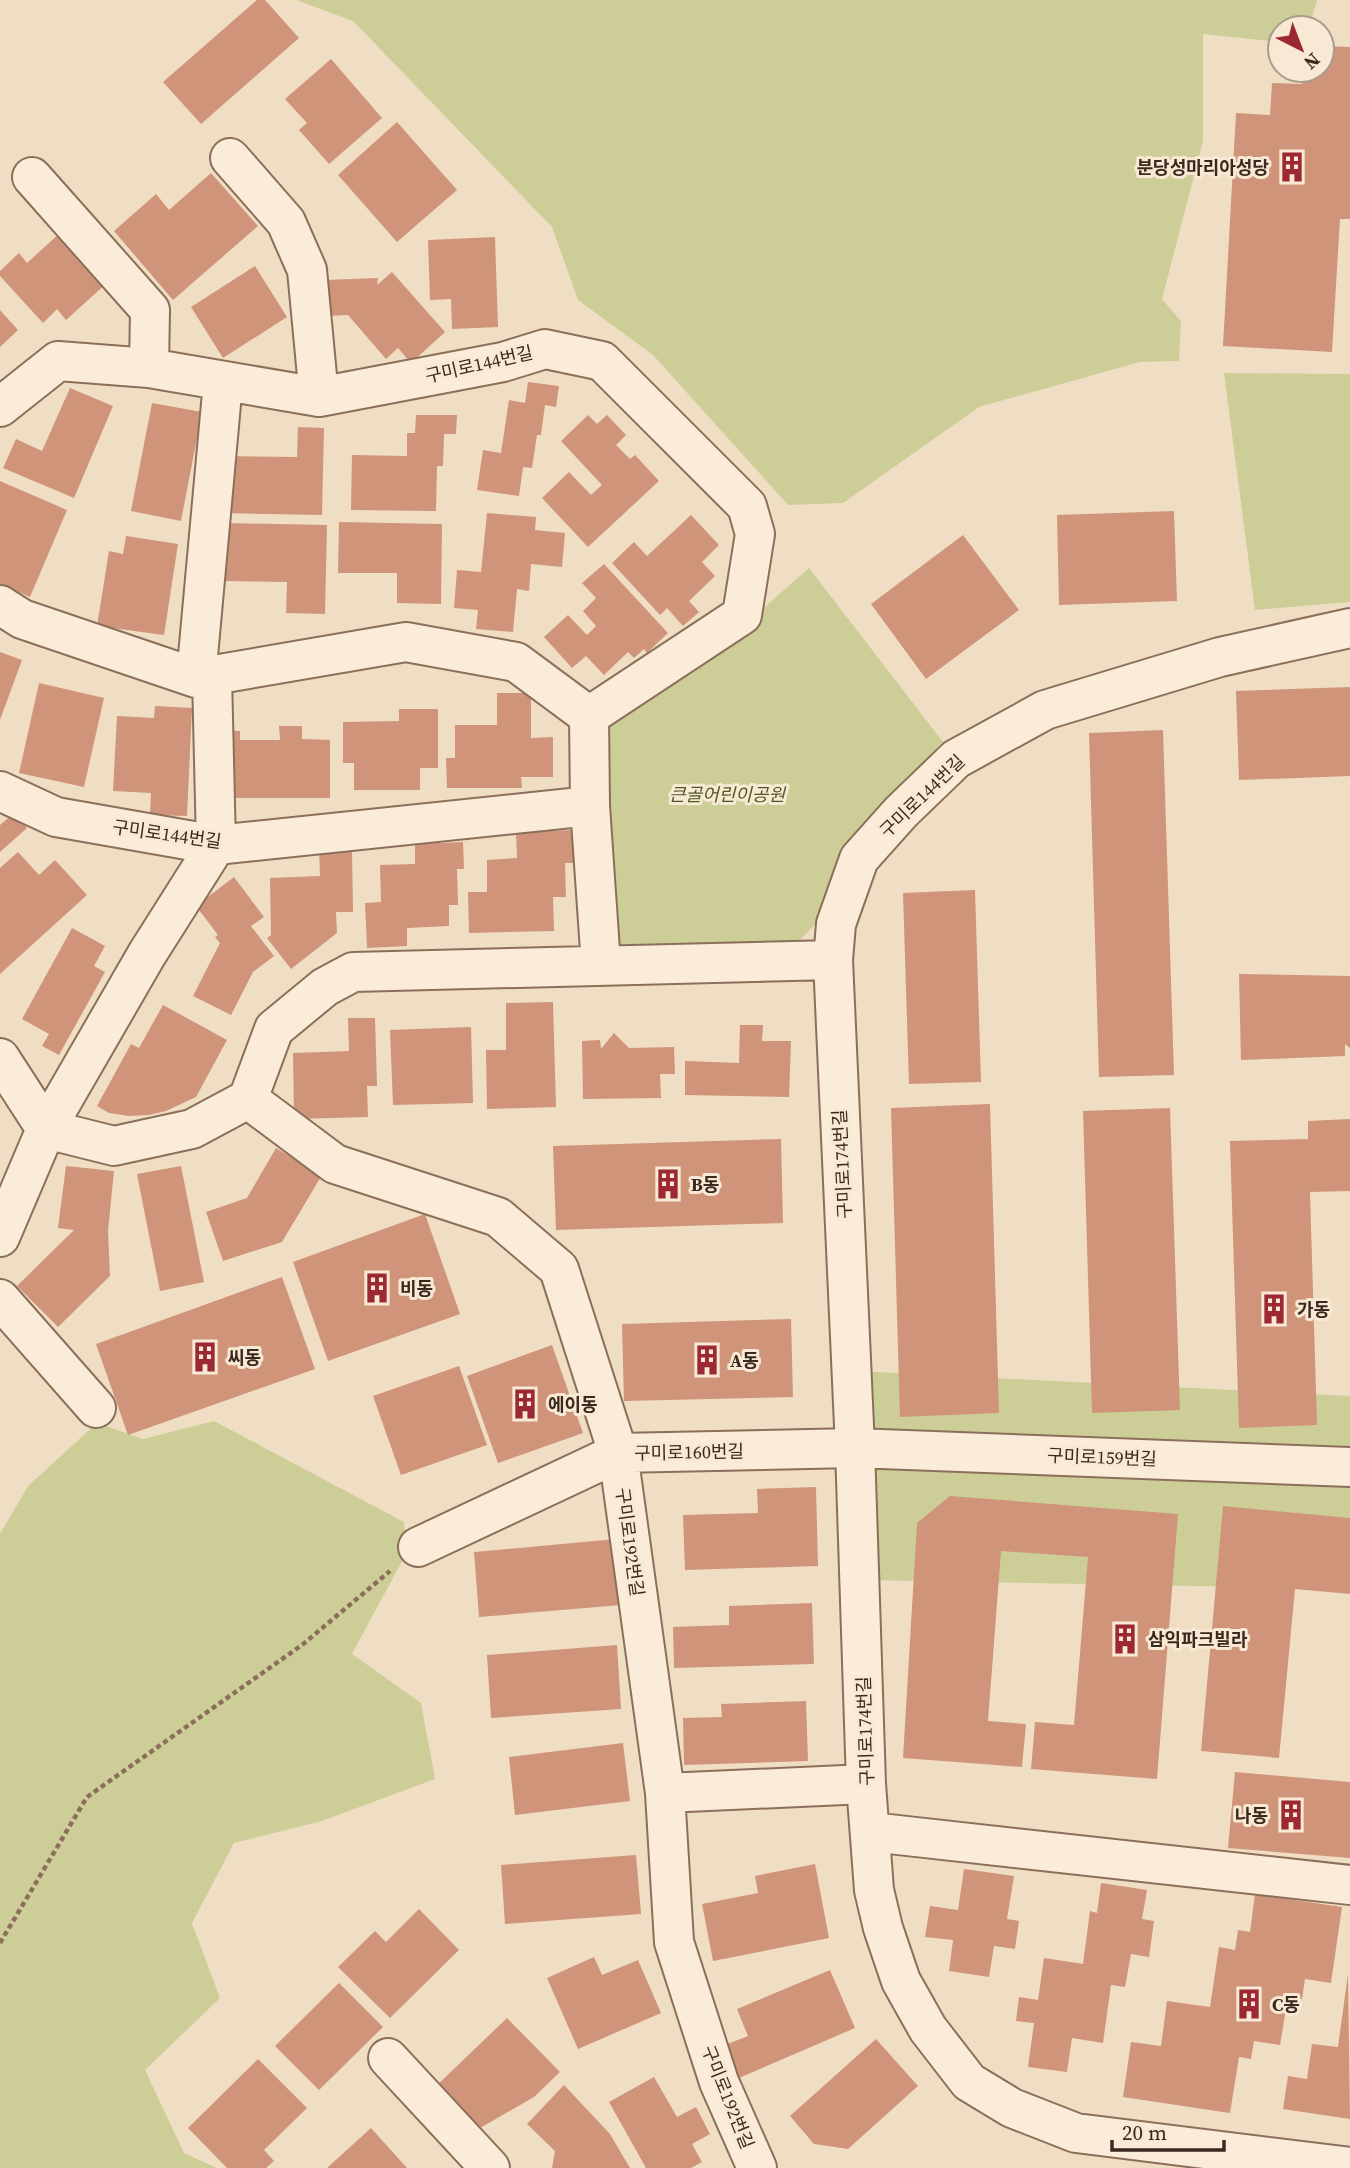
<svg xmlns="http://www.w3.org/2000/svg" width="1350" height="2168" font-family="'Source Serif 4','Noto Sans KR',serif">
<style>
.green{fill:#cdce97}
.building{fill:#cf9479}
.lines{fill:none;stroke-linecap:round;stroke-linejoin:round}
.minor-casing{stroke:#8b6f5a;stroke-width:42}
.path{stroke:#8b6f5a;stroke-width:4.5;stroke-dasharray:5 3.5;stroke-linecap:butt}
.minor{stroke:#faecd8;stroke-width:38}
.labels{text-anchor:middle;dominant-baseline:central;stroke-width:6;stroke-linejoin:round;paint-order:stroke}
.poi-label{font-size:18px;font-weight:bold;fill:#3a291e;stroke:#f7e9d4;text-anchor:start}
.street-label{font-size:18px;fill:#3a291e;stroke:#f7e9d4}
.park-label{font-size:18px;font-style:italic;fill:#4f5724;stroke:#f7e9d4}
</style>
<rect width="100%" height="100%" fill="#f0dec4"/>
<!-- green -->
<path class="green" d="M296 0H1317L1309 28H1280V42L1203 34V141L1162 299 1181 321 1179 361 1140 362 979 407 843 503 788 505 653 355 578 300 552 227 353 21Z
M1224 373 1350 374V602L1255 610Z
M809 568 943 742 841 848 816 923 798 942 612 956 599 798 611 717 750 620Z
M858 1371 1350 1396V1467L859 1443Z
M214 1421 404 1522 407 1552 352 1654 421 1703 435 1779 322 1821 234 1843 192 1923 220 1998 145 2070 184 2153 217 2168H0V1534L28 1486 97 1423 143 1439Z
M859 1456 1350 1480V1589L866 1580Z"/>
<!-- building -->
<path class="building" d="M257 0H265L299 38 201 124 163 82Z
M1322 46 1350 47V219H1340L1332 352 1223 346 1236 113 1270 115 1272 83 1302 84 1303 70H1322Z
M331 59 382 118 329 164 299 130 307 123 285 99Z
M397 122 457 190 397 242 338 175Z
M211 173 258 226 173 300 114 231 156 194 169 210Z
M61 232 108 282 66 320 57 309 43 323 0 276V271L19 253 27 263Z
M495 237 498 327 452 329 451 299 430 300 428 240Z
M255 266 287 317 223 358 191 307Z
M392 272 445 332 411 363 398 348 386 359 348 315 326 316 324 280 378 278 377 285Z
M0 310 18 330 0 347Z
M528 382 559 386 556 407 545 405 541 435H537L532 468 523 467 519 496 477 490 483 450 501 453 509 400 525 403Z
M70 388 113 406 74 498 3 468 16 439 42 451Z
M152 403 202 412 181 521 131 511Z
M416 415H457L456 434H444L443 466H437L436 511 351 510 352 455 407 456V433H415Z
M588 415 597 424 607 415 626 435 616 445 630 459 635 455 659 481 588 547 542 498 569 472 591 495 602 485 561 441Z
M298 427 324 428 322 515 222 513 223 456 297 457Z
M0 481 67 510 30 597 0 584Z
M1174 511 1177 601 1059 605 1057 515Z
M487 513 536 517 535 530 565 533 562 567 531 564 529 591 517 589 513 632 476 629 478 610 454 608 457 570 481 572Z
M691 515 719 545 702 562 715 576 689 601 699 612 683 626 667 608 660 615 612 563 634 542 647 556Z
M339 522 442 524 441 604 397 603V573H338Z
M222 523 327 525 325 614 286 613 287 582 220 581Z
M963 535 1019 610 926 679 871 604Z
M126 536 178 544 164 635 97 626 109 551 123 554Z
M604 564 668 633 647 653 644 649 634 658 628 652 604 675 586 656 572 668 544 637 568 615 587 635 596 626 583 611 596 598 582 583Z
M0 652 22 660 0 720Z
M39 683 104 698 84 787 19 773Z
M1350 687V776L1239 780 1236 691Z
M497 693H531V738L553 737V777H521L522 788H447L446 758H455V725H497Z
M155 706 192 708 187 816 150 815 151 793 113 791 117 716 154 718Z
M399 709H438V768H420V790H354V763H343V722L399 721Z
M279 726H302V739L330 740V798H225L226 731H240V740H280Z
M1163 730 1174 1075 1099 1077 1089 733Z
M14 813 27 828 0 852V825Z
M574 830 575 863H565L566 897H553L554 931 469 933 468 892H487V860L517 858 516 832Z
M463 842 464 869H457L458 905H449V926L407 928V946L367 948 365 903 381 902 380 865 415 864V844Z
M352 847 353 912H336L337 933 291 969 267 938 271 935 270 878 320 876 319 848Z
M18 852 39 875 55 860 87 895 0 974V868Z
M234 877 264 917 251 926 274 956 253 972 231 1015 193 996 220 943 215 937 218 935 196 906Z
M975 890 981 1082 909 1084 903 893Z
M72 928 105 946 94 966 105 972 59 1055 42 1046 49 1034 22 1019Z
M1239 974 1350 976V1048L1345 1044V1056L1241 1060Z
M553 1002 556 1107 487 1109 486 1050H506V1003Z
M163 1005 227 1040 196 1097 166 1111 149 1115 129 1116 109 1113 97 1106 131 1044 139 1048Z
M348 1018H375L377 1086H367L368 1117 294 1119 293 1053 349 1051Z
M740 1025H763L762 1041H791L789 1097 685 1095V1061L739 1063Z
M471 1027 473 1103 393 1105 390 1030Z
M614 1033 629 1048 674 1047 675 1074H660L661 1098 583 1099 582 1041 600 1040 601 1049Z
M990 1104 999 1413 900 1417 891 1108Z
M1170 1108 1180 1410 1092 1413 1083 1111Z
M1350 1119V1191L1310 1192 1317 1425 1239 1428 1230 1141 1308 1139V1121Z
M781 1139 783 1223 556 1230 553 1146Z
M276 1148 322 1175 282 1242 223 1261 206 1212 247 1198Z
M66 1166 114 1171 108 1231 110 1276 58 1327 17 1286 74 1230 58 1228Z
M181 1166 204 1282 160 1291 137 1174Z
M425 1214 460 1314 328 1361 293 1262Z
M282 1277 315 1369 128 1435 96 1344Z
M791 1319 793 1397 624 1401 622 1324Z
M552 1345 583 1433 498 1463 467 1376Z
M459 1366 487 1445 401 1475 373 1396Z
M816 1487 818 1566 685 1570 683 1515 758 1513 757 1489Z
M950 1496 1178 1514 1157 1779 1031 1769 1035 1722 1074 1725 1088 1557 1001 1551 988 1721 1026 1724 1022 1767 903 1758 917 1523Z
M1223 1506 1350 1518V1594L1295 1589 1279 1758 1201 1751Z
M616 1539 621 1605 479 1617 474 1552Z
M812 1603 814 1664 674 1668 673 1627 729 1625V1606Z
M617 1645 621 1709 491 1718 487 1655Z
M806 1701 808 1761 684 1765 683 1718 722 1717 721 1704Z
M623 1743 630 1801 515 1815 509 1757Z
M1235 1772 1350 1782V1858L1228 1848Z
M636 1855 641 1914 505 1924 501 1865Z
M815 1864 829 1938 713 1961 702 1904 758 1893 755 1876Z
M964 1869 1014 1876 1007 1919 1019 1921 1015 1949 994 1946 989 1977 949 1971 953 1940 925 1937 930 1906 958 1910Z
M1101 1883 1147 1890 1142 1919 1154 1921 1149 1957 1131 1954 1125 1987 1111 1985 1103 2043 1072 2038 1067 2072 1028 2067 1034 2023 1016 2021 1019 1997 1038 2000 1044 1958 1083 1964 1090 1911 1097 1913Z
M1255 1894 1342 1907 1331 1983 1305 1979 1302 1999 1288 1997 1280 2045 1254 2041 1251 2059 1239 2057 1230 2113 1123 2097 1131 2042 1161 2046 1167 2001 1210 2007 1219 1947 1235 1950 1238 1930 1250 1932Z
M419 1909 459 1950 390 2018 338 1967 375 1931 386 1942Z
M594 1957 602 1975 638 1960 661 2013 578 2049 547 1978Z
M830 1970 855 2028 739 2078 725 2045 748 2036 737 2009Z
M1348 1974 1350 2119 1283 2109 1288 2076 1307 2079 1312 2044 1338 2047Z
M339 1983 383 2027 319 2090 275 2046Z
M507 2018 560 2072 534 2097 473 2132 432 2090Z
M876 2039 918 2086 848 2149 814 2144 790 2116Z
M258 2059 307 2108 264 2150 274 2161 266 2168H227L188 2128Z
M654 2077 677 2117 696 2107 710 2134 692 2144 702 2162 691 2168H646L609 2102Z
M564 2085 610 2134 630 2168H552L555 2151 527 2124Z
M371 2128 407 2168H327Z"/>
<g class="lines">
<!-- minor casing -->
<g class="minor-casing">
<path id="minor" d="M230 158 286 222 307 270 319 397
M32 177 150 310 149 368
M0 407 58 361 149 368 319 397 503 362 545 349 602 361 747 506 755 534 742 615 589 716
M0 605 22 619 196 678 406 642 516 662 589 716 590 806 601 965
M1350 628 1220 657 1045 710 956 759 901 812 859 859 836 924 833 960 855 1448 866 1784 874 1890 883 1928 901 1981 928 2029 969 2082 1012 2108 1076 2133 1350 2167
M196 678 223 382
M0 791 56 817 216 845 590 806
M0 1058 46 1129 114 1146 192 1129 248 1099 274 1029 325 987 353 972 833 960
M248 1099 335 1164 498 1217 559 1269 618 1453 665 1793 674 1942 719 2082 757 2168
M0 1237 46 1129 147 954 216 845 212 676
M0 1299 96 1408
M418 1547 618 1453 855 1448 1350 1467
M665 1793 866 1784
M871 1832 1350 1885
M388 2058 490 2168"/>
</g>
<!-- path -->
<path class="path" d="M0 1943 87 1797 302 1645 390 1571"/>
<!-- minor -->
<use href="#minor" class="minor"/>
</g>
<!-- icons -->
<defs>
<g id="building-bare" transform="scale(2.415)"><path d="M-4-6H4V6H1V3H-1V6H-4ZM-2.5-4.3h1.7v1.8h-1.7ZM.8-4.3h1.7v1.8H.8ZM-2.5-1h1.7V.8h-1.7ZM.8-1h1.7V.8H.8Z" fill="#9c2834" stroke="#f7e9d4" stroke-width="2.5" paint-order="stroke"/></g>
</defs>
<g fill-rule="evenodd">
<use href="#building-bare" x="1292" y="167"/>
<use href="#building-bare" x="668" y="1184"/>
<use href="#building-bare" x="377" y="1288"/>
<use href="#building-bare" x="1274" y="1309"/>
<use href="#building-bare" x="205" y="1357"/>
<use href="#building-bare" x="707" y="1360"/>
<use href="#building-bare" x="525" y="1404"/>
<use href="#building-bare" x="1125" y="1639"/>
<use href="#building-bare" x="1291" y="1815"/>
<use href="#building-bare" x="1249" y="2004"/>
</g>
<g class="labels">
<!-- poi labels -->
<g class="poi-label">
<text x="1269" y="167" text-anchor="end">분당성마리아성당</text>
<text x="691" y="1184">B동</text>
<text x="400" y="1288">비동</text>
<text x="1297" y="1309">가동</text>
<text x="228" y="1357">씨동</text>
<text x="730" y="1360">A동</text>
<text x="548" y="1404">에이동</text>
<text x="1148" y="1639">삼익파크빌라</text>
<text x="1268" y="1815" text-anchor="end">나동</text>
<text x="1272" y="2004">C동</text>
</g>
<!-- street labels -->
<g class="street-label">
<text transform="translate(479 364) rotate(-13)">구미로144번길</text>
<text transform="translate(922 796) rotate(-44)">구미로144번길</text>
<text transform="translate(167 834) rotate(8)">구미로144번길</text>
<text transform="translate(842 1164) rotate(-93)">구미로174번길</text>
<text transform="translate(689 1452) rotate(-1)">구미로160번길</text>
<text transform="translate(1102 1457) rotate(2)">구미로159번길</text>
<text transform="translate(630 1542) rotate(82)">구미로192번길</text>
<text transform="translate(865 1731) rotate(-92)">구미로174번길</text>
<text transform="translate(728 2097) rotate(68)">구미로192번길</text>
</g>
<!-- park labels -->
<g class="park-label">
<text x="727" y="794">큰골어린이공원</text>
</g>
</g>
<!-- north arrow -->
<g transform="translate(1301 49) rotate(138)"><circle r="33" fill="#f7e9d4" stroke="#ab9c8b" stroke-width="2"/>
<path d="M0-5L12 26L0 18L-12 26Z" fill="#9c2834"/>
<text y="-10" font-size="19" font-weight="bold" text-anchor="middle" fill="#3a291e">N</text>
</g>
<!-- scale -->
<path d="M1112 2140v10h112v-10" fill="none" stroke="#3a291e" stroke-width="3.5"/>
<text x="1122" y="2140" font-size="21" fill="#3a291e" stroke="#f7e9d4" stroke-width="5" paint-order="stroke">20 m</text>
</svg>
